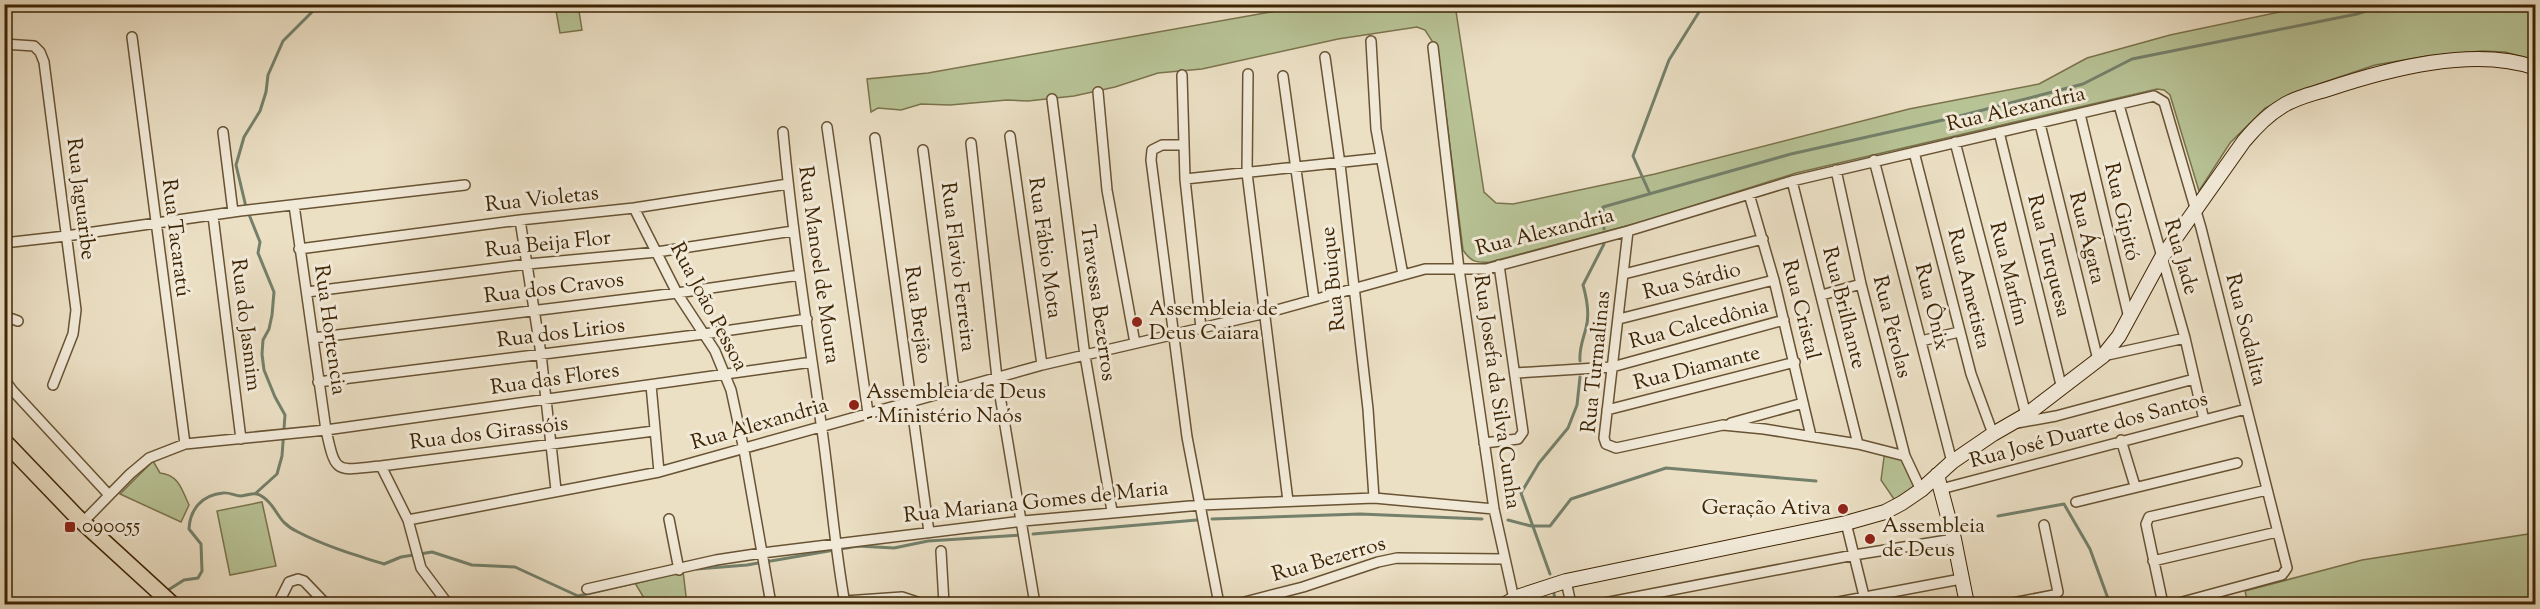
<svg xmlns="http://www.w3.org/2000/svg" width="2540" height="609" font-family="'Sorts Mill Goudy',serif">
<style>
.green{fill:#b7c295;stroke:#7a734c;stroke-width:1.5}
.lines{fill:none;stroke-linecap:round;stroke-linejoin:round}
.stream{stroke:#74806b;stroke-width:3}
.street-casing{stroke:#685333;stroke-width:12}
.secondary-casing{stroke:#3d2403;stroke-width:16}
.primary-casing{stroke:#3d2403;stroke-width:18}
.street{stroke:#f2ead9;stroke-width:9}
.secondary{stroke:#f2ead9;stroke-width:14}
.primary{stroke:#ebdfc4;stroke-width:15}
.poi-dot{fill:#8f2418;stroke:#f2ead9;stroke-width:2}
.labels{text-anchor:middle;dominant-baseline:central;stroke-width:6;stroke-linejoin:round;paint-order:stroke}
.street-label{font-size:21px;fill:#3d2403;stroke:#f2ead9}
.poi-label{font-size:21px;fill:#3d2403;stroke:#f2ead9;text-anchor:start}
</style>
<rect width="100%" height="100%" fill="#ebdfc4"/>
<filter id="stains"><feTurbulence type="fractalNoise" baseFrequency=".00333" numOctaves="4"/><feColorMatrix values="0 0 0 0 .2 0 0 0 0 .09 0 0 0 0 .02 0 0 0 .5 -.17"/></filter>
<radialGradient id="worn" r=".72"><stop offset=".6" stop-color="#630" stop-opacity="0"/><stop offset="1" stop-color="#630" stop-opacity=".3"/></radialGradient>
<!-- green -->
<path class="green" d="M555 5H578L582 30 560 33Z
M1310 5H1455L1484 192 1496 203 1513 204 1655 174 1909 109 2039 84 2087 58 2170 35 2313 5H2536L2535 60 2505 52 2482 51 2427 56 2375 65 2307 88 2265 108 2230 143 2199 191 2170 95 2164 90 2157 89 1796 173 1645 221 1490 262C1476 263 1471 262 1463 250L1438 50 1425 30 1417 27 1338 39 1202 69 1158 73 1115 87 1074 96 1028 101 1007 100 950 105 921 104 901 110 878 108 871 112 867 79 928 73Z
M1885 450 1905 456 1921 490 1898 505 1881 480Z
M153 461 160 473C179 475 182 490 189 505L181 522 120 494Z
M262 502 276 566 230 575 217 511Z
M2535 533V604H2248L2245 591 2362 560Z
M683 571 687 604H642L644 598 635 583Z"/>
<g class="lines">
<!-- stream -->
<path class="stream" d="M1650 194 1633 156 1669 60 1704 4
M1604 229 1603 207 1791 154 1952 118 2083 84 2132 59 2357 14 2387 4
M1580 361C1579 348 1583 340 1586 328 1590 314 1587 299 1583 285L1604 244
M256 493 277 474 282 456 285 415 275 397 264 370 262 354 263 340 269 329 272 315 274 292 258 253 260 242 246 207 236 165 244 137 260 111 266 92 268 75 283 41 320 4
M1998 516 2064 504 2090 549 2110 604
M1212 519 1360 514 1482 519
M1508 520 1531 526H1550L1571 499 1666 468 1816 481
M1033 534 1197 520
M697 569 747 565 858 546 894 548 928 541 1021 535
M1550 574 1521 493 1539 463 1568 428 1577 405 1580 377
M165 592 184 580 198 578 202 571 201 544 189 529C190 509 202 495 223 493 229 492 235 496 241 496 250 495 255 491 263 497 278 507 276 522 298 532 325 546 355 555 384 564L401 557 432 552 472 565 515 567 578 596 647 580
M1554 594 1556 604
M37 604 42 602 53 604
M146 604 157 597"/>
<!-- street casing -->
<g class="street-casing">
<path id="street" d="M132 37 185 444
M1371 41 1376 129 1403 275
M4 44 34 46 40 52 44 62 76 310 73 334 53 385
M1433 47 1459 269 1494 509 1514 599
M1325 57 1340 164 1368 409 1374 498
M1248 74 1247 173 1288 501
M1182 75 1185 179 1201 328
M1283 76 1314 299
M1098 92 1107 190 1135 343
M1052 99 1085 356 1112 511
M2119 105 2185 338 2204 420
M2080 114 2129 318
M2040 124 2098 360
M827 127 868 413
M223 132 233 212
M783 132C792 229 807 326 821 423 830 483 834 544 845 604
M1999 132 2062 389
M1010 136 1042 365
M875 138 929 532
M1955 142 2026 415
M971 143 997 378 1035 604
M1183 145H1162L1152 150 1151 160 1187 437 1219 604
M923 150 954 389
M1914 152 1971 374 1993 434
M1874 160 1952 462
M1836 170 1861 284 1905 456 1921 490
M1185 179 1381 158
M1792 181 1858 444
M1749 194 1774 280 1811 436
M294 205 326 430C336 476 336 470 381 466L654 431
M634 208 677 293 715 351 731 390 744 450 771 604
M213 216 241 439
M520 220 541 354 556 490
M1628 231 1604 438 1606 444 1616 448 1723 425 1764 429 1858 444 1905 456
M4 243 66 236 240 211 465 185
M299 249 520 220 634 208 788 184
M1624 274 1763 239
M307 292 528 264 657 252 793 231
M1822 295 1861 284
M4 316 18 321
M1619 319 1774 280
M313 338 677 293 800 275
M1921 341 1959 332
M2103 356 2185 338
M1516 373 1612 367 1784 320
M4 379 12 390 109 495
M318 382 704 334 807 319
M651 385 659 472
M1607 410 1795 362
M1731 423 1803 403
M2017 423 2056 416 2194 379
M2121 440 2135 486
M1484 443 1518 439 1523 432 1499 265
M381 466 408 520 421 568 448 604
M1941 489 2246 409
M2076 502 2237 463
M669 519 679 570
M408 520 659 472 1042 365 1266 313 1425 269H1486L1628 231 1792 181 2154 96 2164 102 2201 228 2287 568 2282 575 2175 604
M83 522 130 474 149 458 185 444 326 430 812 362
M1846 523 1866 604
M941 551 944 604
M2153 561 2277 532
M1566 581 1571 604
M587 589 716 560 762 553 1023 521 1201 505 1374 498 1494 509
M845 601 902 597 923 604
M278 604 289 582 298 579 304 581 326 604
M1237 604 1303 587 1378 562 1397 558 1504 559
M1599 604 1854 555 1954 539
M1828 604 1961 579
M2007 604 2054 595 2058 592 2044 525
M2163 604 2146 524 2149 517 2267 490"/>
</g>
<!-- secondary casing -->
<g class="secondary-casing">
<path id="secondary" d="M1937 475 1954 539 1967 604
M1505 604 1520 596 1566 581 1846 523 1885 512 1902 503 1921 490 1952 462 1993 434 2026 415 2103 356 2119 336 2162 257 2244 141C2255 128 2266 116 2281 107 2294 98 2312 94 2328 89 2388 69 2474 46 2536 68"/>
</g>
<!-- primary casing -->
<g class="primary-casing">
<path id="primary" d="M4 441 77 517 172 604"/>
</g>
<!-- street -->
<use href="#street" class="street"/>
<!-- secondary -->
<use href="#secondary" class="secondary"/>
<!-- primary -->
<use href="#primary" class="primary"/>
</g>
<!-- markers -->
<g class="poi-dot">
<circle cx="1137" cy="322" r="6"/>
<circle cx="854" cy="405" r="6"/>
<circle cx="1843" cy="509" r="6"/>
<rect x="64" y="521" width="12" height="12" rx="3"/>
<circle cx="1870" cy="539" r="6"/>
</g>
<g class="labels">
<!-- street labels -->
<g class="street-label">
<text transform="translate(2016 110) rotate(-13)">Rua Alexandria</text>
<text transform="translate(80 199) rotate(83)">Rua Jaguaribe</text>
<text transform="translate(542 200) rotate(-6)">Rua Violetas</text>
<text transform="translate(2121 212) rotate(77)">Rua Gipitó</text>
<text transform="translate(1545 233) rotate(-14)">Rua Alexandria</text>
<text transform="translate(175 238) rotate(83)">Rua Tacaratú</text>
<text transform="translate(2086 238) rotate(76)">Rua Ágata</text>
<text transform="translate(548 245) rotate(-6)">Rua Beija Flor</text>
<text transform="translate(1044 248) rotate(82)">Rua Fábio Mota</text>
<text transform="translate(2048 256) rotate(76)">Rua Turquesa</text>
<text transform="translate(2180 257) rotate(74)">Rua Jade</text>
<text transform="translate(818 265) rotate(82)">Rua Manoel de Moura</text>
<text transform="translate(957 267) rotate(83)">Rua Flavio Ferreira</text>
<text transform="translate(2008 274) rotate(76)">Rua Marfim</text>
<text transform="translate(1334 279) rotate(-96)">Rua Buique</text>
<text transform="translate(1692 282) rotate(-14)">Rua Sárdio</text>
<text transform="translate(554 289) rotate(-7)">Rua dos Cravos</text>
<text transform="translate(1968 289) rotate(76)">Rua Ametista</text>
<text transform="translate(1097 303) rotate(82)">Travessa Bezerros</text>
<text transform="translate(708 307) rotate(62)">Rua João Pessoa</text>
<text transform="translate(1931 307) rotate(76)">Rua Ônix</text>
<text transform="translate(1843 308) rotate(76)">Rua Brilhante</text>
<text transform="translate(1800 310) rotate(76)">Rua Cristal</text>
<text transform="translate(917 315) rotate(82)">Rua Brejão</text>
<text transform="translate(245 325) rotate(83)">Rua do Jasmim</text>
<text transform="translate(1699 325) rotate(-15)">Rua Calcedônia</text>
<text transform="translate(1891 327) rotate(76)">Rua Pérolas</text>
<text transform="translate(329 330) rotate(82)">Rua Hortencia</text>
<text transform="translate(2245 330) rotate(76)">Rua Sodalita</text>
<text transform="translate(561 334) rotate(-7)">Rua dos Lirios</text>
<text transform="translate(1597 362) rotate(-84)">Rua Turmalinas</text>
<text transform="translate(1697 369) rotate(-14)">Rua Diamante</text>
<text transform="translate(555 380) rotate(-8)">Rua das Flores</text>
<text transform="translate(1496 392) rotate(82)">Rua Josefa da Silva Cunha</text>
<text transform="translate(760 425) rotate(-16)">Rua Alexandria</text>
<text transform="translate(2089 431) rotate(-15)">Rua José Duarte dos Santos</text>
<text transform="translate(489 434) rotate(-7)">Rua dos Girassóis</text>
<text transform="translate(1036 503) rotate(-6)">Rua Mariana Gomes de Maria</text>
<text transform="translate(1329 560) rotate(-16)">Rua Bezerros</text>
</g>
<!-- poi labels -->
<g class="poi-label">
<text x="1149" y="310">Assembleia de<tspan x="1149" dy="24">Deus Caiara</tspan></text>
<text x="866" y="393">Assembleia de Deus<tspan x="866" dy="24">- Ministério Naós</tspan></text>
<text x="1831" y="509" text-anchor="end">Geração Ativa</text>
<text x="82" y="527">090055</text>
<text x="1882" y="527">Assembleia<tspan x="1882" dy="24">de Deus</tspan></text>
</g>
</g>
<!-- margin -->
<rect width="2540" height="609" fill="none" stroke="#ebdfc4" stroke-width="24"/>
<rect x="6" y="6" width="2528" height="597" fill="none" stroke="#3d2403" stroke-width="3"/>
<rect x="12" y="12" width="2516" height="585" fill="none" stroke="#3d2403" stroke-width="1.5"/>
<rect width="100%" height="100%" filter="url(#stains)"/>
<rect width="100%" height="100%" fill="url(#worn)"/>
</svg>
